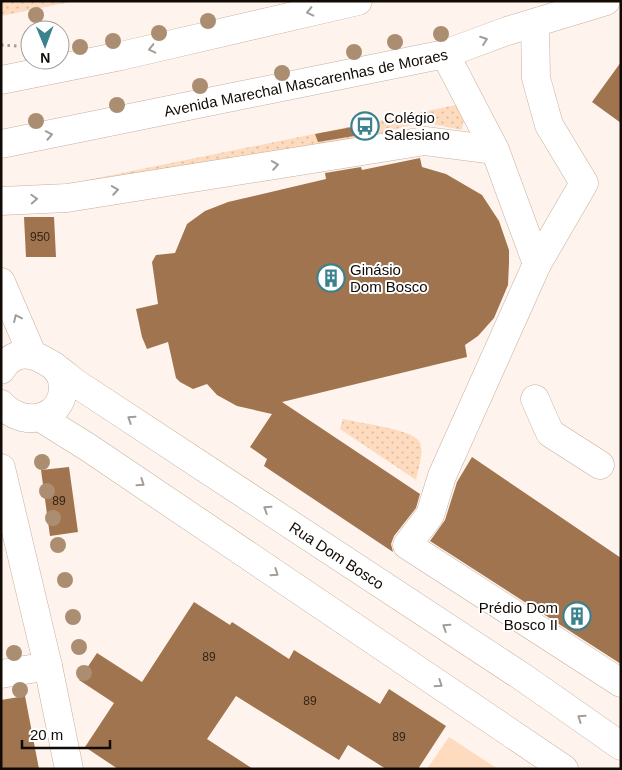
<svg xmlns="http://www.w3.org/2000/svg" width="622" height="770" font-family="Helvetica,sans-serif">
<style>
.green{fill:#fedbbe}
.garden{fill:url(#garden-dots)}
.building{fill:#9f744e}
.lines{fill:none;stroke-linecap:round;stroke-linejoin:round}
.minor-casing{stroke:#c5af9d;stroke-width:29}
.major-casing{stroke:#c5af9d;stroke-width:29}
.path{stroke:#a49b95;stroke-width:3;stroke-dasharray:2.5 4;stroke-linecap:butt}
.minor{stroke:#fff;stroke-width:28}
.major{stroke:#fff;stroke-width:28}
.tree{fill:#ab8e71}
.oneway{stroke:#a09d9b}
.labels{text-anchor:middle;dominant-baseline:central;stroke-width:4;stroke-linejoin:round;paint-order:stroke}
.number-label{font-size:12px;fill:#342417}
.street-label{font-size:15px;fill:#110a05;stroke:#fff}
.poi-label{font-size:15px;fill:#110a05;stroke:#fff;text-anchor:start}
</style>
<defs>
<pattern id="garden-dots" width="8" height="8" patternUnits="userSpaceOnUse" patternTransform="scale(1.25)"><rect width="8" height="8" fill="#fedbbe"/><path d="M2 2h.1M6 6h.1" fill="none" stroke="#d9bba2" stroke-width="1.8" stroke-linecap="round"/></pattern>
</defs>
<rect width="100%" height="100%" fill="#fef4ed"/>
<!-- green -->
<path class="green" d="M449 737 498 769H427Z"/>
<!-- garden -->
<path class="garden" d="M1 1H75L1 16Z
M466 103 462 130 428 123 408 126 339 144 58 186Z
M343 419C359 423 411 429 419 441 425 451 418 469 416 480L340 429Z"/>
<!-- building -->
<path class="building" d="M621 62V123L592 102Z
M352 127 354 136 318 142 315 134Z
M420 158 422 167 446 174 482 195 499 221 509 250V263L508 285 494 318 478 336 465 345 467 357 282 402 420 494 416 508 394 536 391 544 393 552 264 466 267 459 250 447 272 414 237 406 217 395 207 384 193 389 180 382 176 378 168 342 147 349 142 337 136 309 158 304 152 262 156 255 175 253 187 224 205 211 228 202 326 179 325 173 361 167 362 170Z
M24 217H54L56 257H26Z
M472 457 621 558V664L430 541 445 520 457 482Z
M69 467 78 532 50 536 41 470Z
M194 602 230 625 232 622 289 659 294 650 380 704 389 689 446 726 418 769H386L348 745 339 760 236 696 207 739 253 769H118L85 747 114 703 79 680 97 653 142 682Z
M25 696 39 769H1V700Z"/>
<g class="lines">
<!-- minor casing -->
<g class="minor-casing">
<g id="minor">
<path d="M535 23 536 78 549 125 584 183 537 264 442 476 430 515 407 545 621 683"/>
<path d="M445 54 495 150 537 264"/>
<path d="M1 201 67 198 425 141 495 150"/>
<path d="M1 282 32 354"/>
<path id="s1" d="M1 370C22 336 54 366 74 382L524 678 621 746"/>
<path d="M535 399 550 433 600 465"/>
<path d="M1 404C27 432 69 416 62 380 61 375 57 370 54 366"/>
<path d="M41 418 89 448 564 769"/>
<path d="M1 468 48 666 69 769"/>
<path d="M1 674 48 666"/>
</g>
</g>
<!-- major casing -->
<g class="major-casing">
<g id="major">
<path d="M1 80 121 56 358 1"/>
<path id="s2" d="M1 144 445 54 507 31 606 1"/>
</g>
</g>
<!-- path -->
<path class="path" d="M1 45 17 46"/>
<!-- minor -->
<use href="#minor" class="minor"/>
<!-- major -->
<use href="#major" class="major"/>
</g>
<!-- trees -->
<g class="tree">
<circle cx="36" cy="15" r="8"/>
<circle cx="208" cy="21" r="8"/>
<circle cx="159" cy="33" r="8"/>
<circle cx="441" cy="34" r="8"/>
<circle cx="113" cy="41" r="8"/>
<circle cx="395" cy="42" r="8"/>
<circle cx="80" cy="47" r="8"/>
<circle cx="354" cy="52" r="8"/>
<circle cx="282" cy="73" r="8"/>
<circle cx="200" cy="86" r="8"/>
<circle cx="117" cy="105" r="8"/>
<circle cx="36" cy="121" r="8"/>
<circle cx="42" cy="462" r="8"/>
<circle cx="47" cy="491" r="8"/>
<circle cx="53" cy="518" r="8"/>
<circle cx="58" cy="545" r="8"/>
<circle cx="65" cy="580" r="8"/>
<circle cx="73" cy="617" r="8"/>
<circle cx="79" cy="647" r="8"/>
<circle cx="14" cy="653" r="8"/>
<circle cx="84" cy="673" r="8"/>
<circle cx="20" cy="690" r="8"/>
</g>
<!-- one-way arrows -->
<defs><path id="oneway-chevron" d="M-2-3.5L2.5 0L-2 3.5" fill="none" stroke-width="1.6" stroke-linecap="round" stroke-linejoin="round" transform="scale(1.25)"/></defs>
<g class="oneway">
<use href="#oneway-chevron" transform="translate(310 12) rotate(167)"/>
<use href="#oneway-chevron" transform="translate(484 40) rotate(-20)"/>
<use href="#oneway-chevron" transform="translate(152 49) rotate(167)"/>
<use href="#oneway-chevron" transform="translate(49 135) rotate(-11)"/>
<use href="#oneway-chevron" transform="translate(275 165) rotate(-9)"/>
<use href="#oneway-chevron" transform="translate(115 190) rotate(-9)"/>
<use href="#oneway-chevron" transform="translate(34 199) rotate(-3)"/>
<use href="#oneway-chevron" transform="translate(17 318) rotate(-115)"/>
<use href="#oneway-chevron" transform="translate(131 419) rotate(-147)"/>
<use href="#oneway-chevron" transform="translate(141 483) rotate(34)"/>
<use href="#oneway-chevron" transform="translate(267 509) rotate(-147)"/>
<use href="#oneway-chevron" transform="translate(275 573) rotate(34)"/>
<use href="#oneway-chevron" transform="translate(446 627) rotate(-147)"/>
<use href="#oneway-chevron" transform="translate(439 684) rotate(34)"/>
<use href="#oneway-chevron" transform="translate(581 718) rotate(-145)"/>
</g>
<!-- icons -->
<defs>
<g id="bus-ring" transform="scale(1.4375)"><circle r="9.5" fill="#fff" stroke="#3c818e" stroke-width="1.5"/><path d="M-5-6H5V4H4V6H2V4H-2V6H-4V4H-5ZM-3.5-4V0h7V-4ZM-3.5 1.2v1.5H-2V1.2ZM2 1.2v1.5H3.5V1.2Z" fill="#3c818e"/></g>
<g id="building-ring" transform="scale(1.4375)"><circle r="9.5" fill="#fff" stroke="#3c818e" stroke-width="1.5"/><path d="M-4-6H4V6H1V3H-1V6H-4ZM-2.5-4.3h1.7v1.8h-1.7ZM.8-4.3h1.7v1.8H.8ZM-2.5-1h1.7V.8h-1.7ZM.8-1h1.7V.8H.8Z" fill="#3c818e"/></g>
</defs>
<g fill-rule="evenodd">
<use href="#bus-ring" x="365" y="126"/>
<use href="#building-ring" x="331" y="278"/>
<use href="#building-ring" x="577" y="616"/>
</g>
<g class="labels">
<!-- number labels -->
<g class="number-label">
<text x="40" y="237">950</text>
<text x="59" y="501">89</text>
<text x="209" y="657">89</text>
<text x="310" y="701">89</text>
<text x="399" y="737">89</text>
</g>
<!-- street labels -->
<g class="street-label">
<text stroke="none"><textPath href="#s2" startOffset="311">Avenida Marechal Mascarenhas de Moraes</textPath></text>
<text stroke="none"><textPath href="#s1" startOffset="402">Rua Dom Bosco</textPath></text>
</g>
<!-- poi labels -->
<g class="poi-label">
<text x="384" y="117">Colégio<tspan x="384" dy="17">Salesiano</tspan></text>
<text x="350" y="269">Ginásio<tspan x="350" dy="17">Dom Bosco</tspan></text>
<text x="558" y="607" text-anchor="end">Prédio Dom<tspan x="558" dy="17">Bosco II</tspan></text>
</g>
</g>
<!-- border -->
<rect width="622" height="770" fill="none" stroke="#110a05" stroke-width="5"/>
<!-- north arrow -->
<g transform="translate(45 45) rotate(179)"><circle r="24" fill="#ffffff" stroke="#a09d9b"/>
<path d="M0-4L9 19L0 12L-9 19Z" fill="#3c818e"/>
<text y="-8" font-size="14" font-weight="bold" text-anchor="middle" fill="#110a05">N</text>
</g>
<!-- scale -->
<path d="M22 740v8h88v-8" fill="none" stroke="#110a05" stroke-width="2.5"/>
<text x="30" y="740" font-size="15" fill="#110a05" stroke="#ffffff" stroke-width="4" paint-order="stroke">20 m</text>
</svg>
